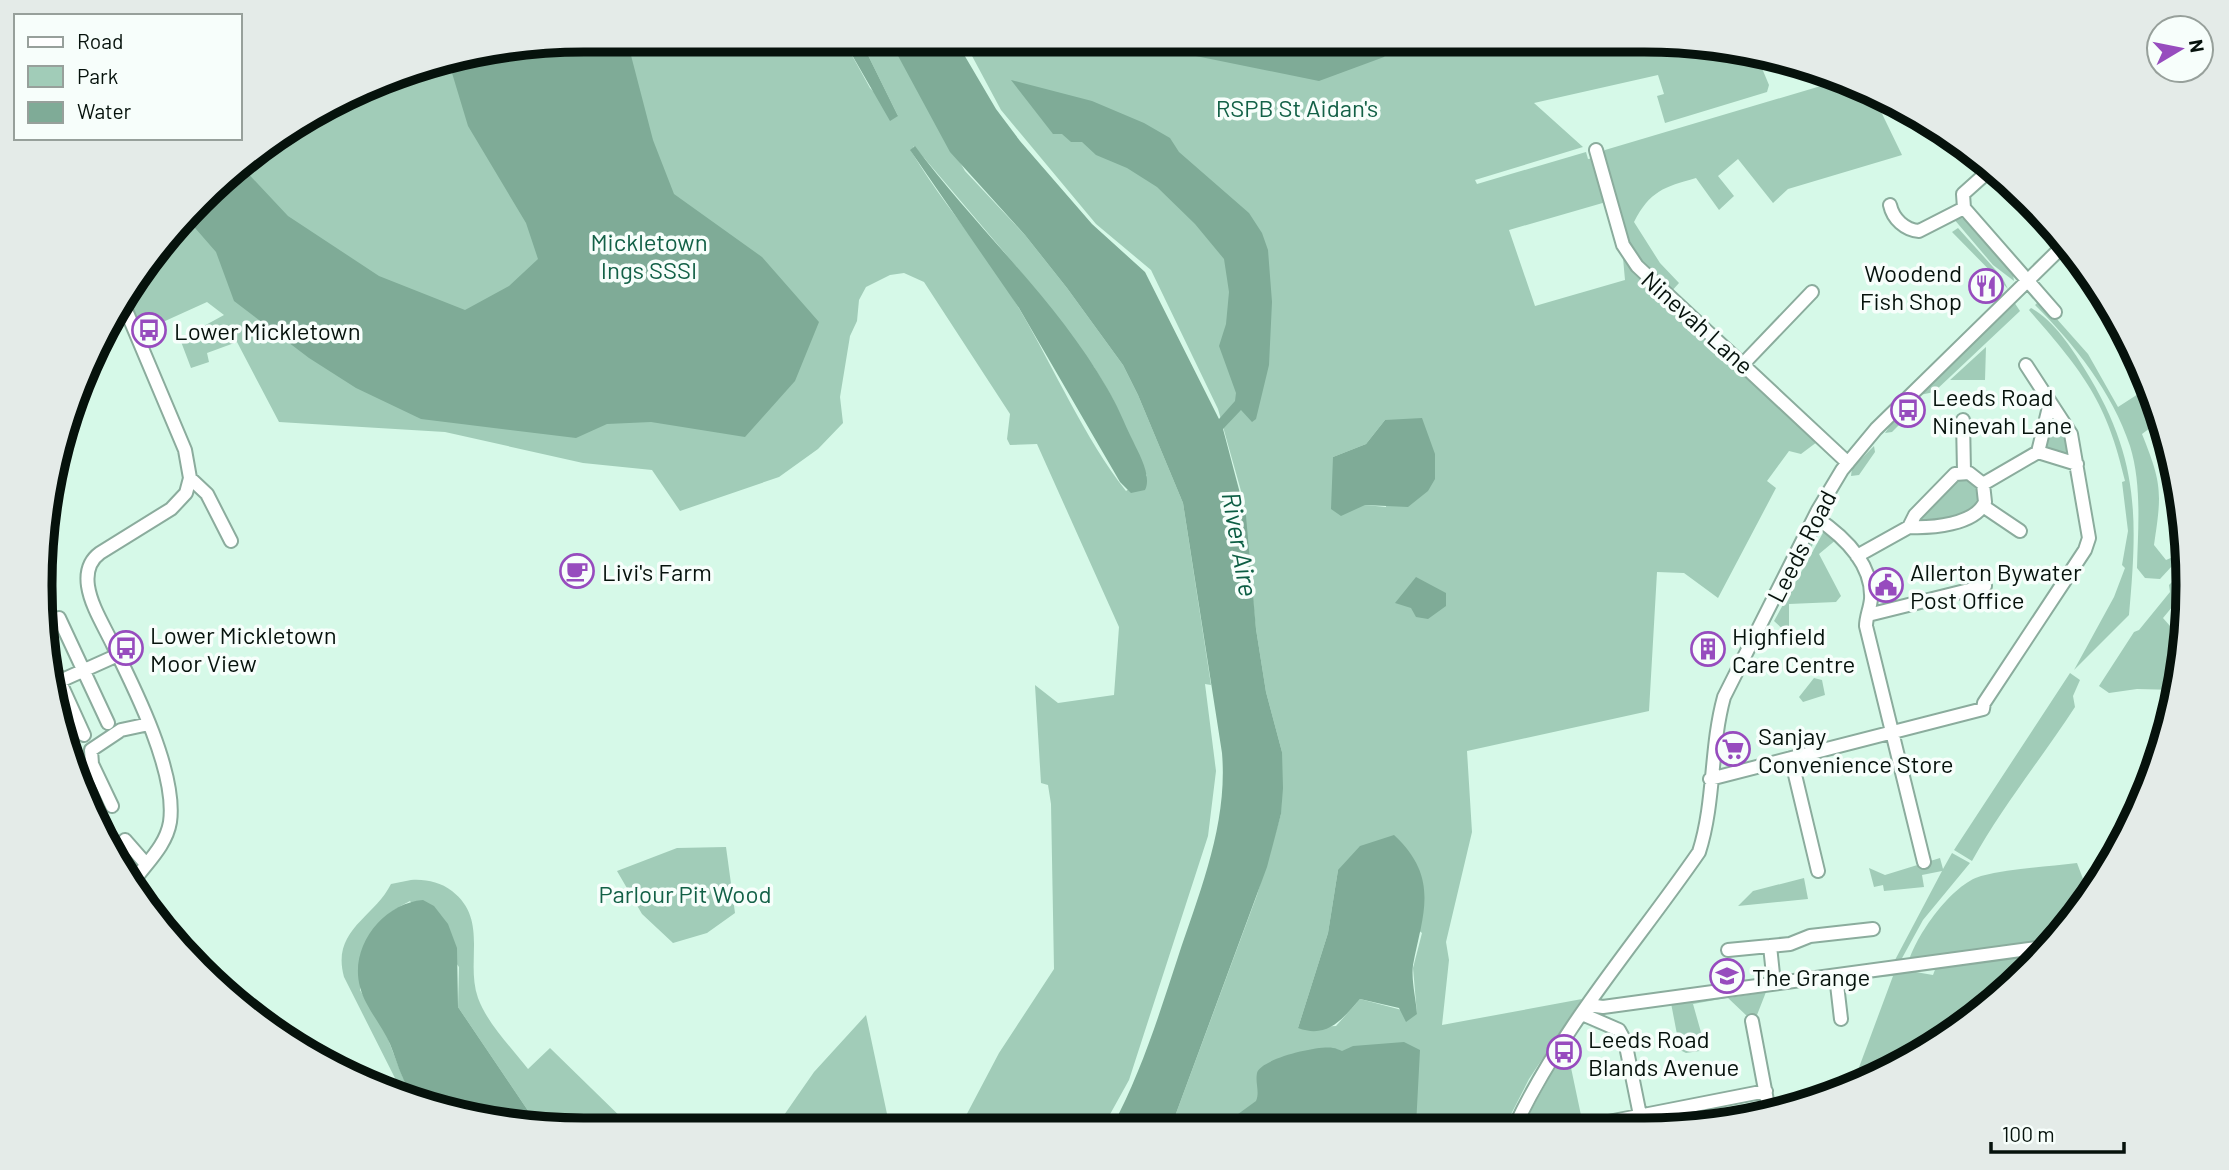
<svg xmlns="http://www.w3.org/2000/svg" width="2229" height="1170" font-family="Barlow,sans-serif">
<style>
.green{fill:#a1ccb8;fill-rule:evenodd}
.water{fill:#7fab97}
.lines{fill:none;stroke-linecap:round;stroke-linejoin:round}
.minor-casing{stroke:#8bac9d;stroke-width:16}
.minor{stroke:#fff;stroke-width:12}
.labels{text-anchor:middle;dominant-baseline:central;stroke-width:7;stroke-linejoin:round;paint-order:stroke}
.park-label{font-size:24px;fill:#136147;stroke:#f7fefb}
.poi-label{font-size:24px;fill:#06120c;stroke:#f7fefb;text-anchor:start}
.street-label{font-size:24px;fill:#06120c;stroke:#f7fefb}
.water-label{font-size:26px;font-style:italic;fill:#0c5d43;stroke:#f7fefb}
.rim{fill:none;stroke:#06120c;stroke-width:9}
</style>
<rect width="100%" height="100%" fill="#d6f9e8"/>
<!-- green -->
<path class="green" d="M585 40 844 41 870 88 898 116 861 41H890L965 171 1025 235 1067 288 1123 365 1138 395 1183 503 1211 685 1205 684 1216 771 1208 836 1129 1080 1103 1127H960L999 1053 1054 969 1051 804 1048 785 1041 783 1035 685 1058 703 1114 695 1119 627 1037 444 1010 445 1007 439 1010 414 924 282 904 273 890 275 866 287 859 300 857 321 850 336 840 397 843 423 818 449 779 477 680 511 652 470 583 463 445 432 279 422 237 342 207 353 209 362 191 368 180 339 224 315 207 302 143 331 126 295 132 283 253 153 410 69ZM914 146 1021 272 1094 367 1113 399 1147 476 1126 491C1084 437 1055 370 1020 310 988 254 944 206 911 151Z
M964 41H1679L1756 54 1769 85 1767 92 1665 123 1657 96 1664 94 1658 75 1534 103 1583 147 1475 180 1477 184 1586 152 1588 159 1594 158 1606 202 1509 230 1535 306 1625 280 1623 258 1817 442 1801 454 1789 451 1767 481 1776 488 1718 598 1684 573 1657 572 1649 711 1467 751 1472 832 1446 942 1449 960 1442 1025 1582 999 1529 1079 1505 1126 1171 1127 1257 895 1281 814 1282 752 1266 692 1256 629 1241 491 1218 409 1151 270 1096 224 1001 110ZM1385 420 1386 507 1365 505 1333 457 1366 444ZM1338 870 1422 933 1413 968 1417 1014 1360 999 1336 1026 1298 1028 1328 933Z
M1841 80 1871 91 1902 155 1788 189 1773 203 1738 159 1718 176 1734 196 1719 210 1696 178C1664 187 1650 191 1634 222L1660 263 1679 283 1670 293 1630 252 1602 153 1605 150Z
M1958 217 1965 219 2013 274 2014 281 1993 265 1953 218Z
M1958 228 2002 277 2008 289 1952 232Z
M2040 300 2088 354 2118 407 2149 387 2162 419 2142 434C2162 484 2162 492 2154 545L2166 560 2185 552 2160 579 2145 578 2137 568C2138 528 2142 485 2130 446 2112 392 2075 345 2035 305Z
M2014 302 2020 311 1934 392 1920 395Z
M2031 308C2053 320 2071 347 2084 368 2139 456 2138 515 2129 615L2074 670 2114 597 2125 568 2122 565 2128 531 2122 482 2125 481C2107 401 2082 371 2029 310Z
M1986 347 1985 380H1950Z
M1912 406 1915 409 1892 432 1885 433 1894 420Z
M2051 420H2056L2068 435 2066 455 2043 448Z
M1874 446 1875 452 1859 475 1851 476 1852 468Z
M1962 475 1978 482 1982 500 1970 514 1924 525 1918 521 1919 516Z
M1817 528 1821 530 1771 619 1769 618Z
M1824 531 1837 539 1819 554 1841 596 1836 602 1789 604V635L1774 621Z
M2186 568 2187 589 2163 618 2184 642 2176 690 2137 689 2109 693 2099 686 2134 632 2139 630 2170 592 2169 585Z
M2070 673 2080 680 2073 696 2075 707C2041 759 2002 807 1972 861L1954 850Z
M1814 678 1822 680 1825 695 1803 702 1799 697Z
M726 847 735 913 707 933 673 943 642 914 617 871 677 848Z
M1952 853 1970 863 1923 920 1901 960H1895L1942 871 1922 875 1924 887 1884 891 1883 885 1874 887 1869 868 1885 875 1940 858 1943 869Z
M2077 863 2088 892 2053 944 1947 1038 1851 1089 1893 976 1858 978 1904 970 1933 975 1936 967 1908 964C1915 936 1952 884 1981 876 2012 868 2046 867 2077 863Z
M1804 878 1808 899 1738 906 1753 891Z
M411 880C426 879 440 882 452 891 489 920 465 961 478 998 487 1023 511 1047 528 1069L550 1048 632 1128 539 1127 458 1007 459 967 410 901C364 924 370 944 360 990L386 1034 403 1078 421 1103 404 1096 344 977C331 930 374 918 391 884Z
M1766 992 1757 1015 1748 1017 1728 998Z
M1726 995V998L1693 1004 1706 1050 1686 1053 1680 1050 1671 1003Z
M866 1015 890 1128H775L814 1072Z
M1561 1056 1570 1063 1582 1120 1530 1118 1528 1116Z"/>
<!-- water -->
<path class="water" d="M585 40H627L653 140 674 194 762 257 819 322 795 381 745 437 651 422 607 424 576 438 421 419 356 388 309 358 234 301 216 252 189 221 241 166 288 216 379 276 465 310 509 286 538 259 526 223 468 126 449 63Z
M844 41H861L898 116 890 121Z
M890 41H956L996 109 1020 141 1092 224 1145 272 1219 419 1235 401 1236 393 1219 346 1226 324 1229 292 1224 259 1195 224 1157 187 1127 168 1096 155 1082 142H1071L1062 134H1053L1011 80 1092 101 1144 123 1170 138 1179 152 1249 213 1262 233 1268 250 1272 302 1269 365 1256 419 1252 422 1241 410 1223 429 1246 516 1256 629 1266 692 1282 752 1283 788 1281 814 1267 867 1171 1127H1112C1141 1073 1159 1015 1178 957 1200 891 1228 824 1222 753L1183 503 1138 395 1123 365 1067 288 1025 235 950 152Z
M1157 41H1396L1384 57 1319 81 1181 53Z
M915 146C976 228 1055 298 1107 388 1117 404 1124 423 1133 441 1139 454 1152 476 1145 490L1131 493 1120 482 1019 308 910 150Z
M1422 418 1435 454V479L1428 491 1408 507 1365 505 1341 516 1331 509 1333 457 1366 444 1385 420Z
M1416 577 1446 593V606L1428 619 1416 617 1411 608 1395 603Z
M1394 835C1440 878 1423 913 1413 965 1411 980 1416 999 1417 1014L1406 1022 1399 1008 1360 999C1342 1019 1328 1039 1298 1028L1328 933 1338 870 1360 846Z
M423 900 434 906 448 924 457 948 458 1007 539 1127C505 1121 453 1120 424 1104 404 1093 398 1063 390 1044 382 1025 365 1007 360 987 349 947 383 903 423 900Z
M1404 1042 1420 1050 1416 1126 1229 1127 1234 1117 1256 1101C1260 1092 1255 1083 1257 1073 1260 1059 1319 1045 1333 1048 1336 1048 1339 1050 1342 1051L1353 1046Z"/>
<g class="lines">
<!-- minor casing -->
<g class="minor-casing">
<path id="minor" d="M1596 150 1623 245 1637 266 1848 463
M1992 168 1963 194 1964 208 2055 312
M1890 205C1893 219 1905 230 1919 231L1964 208
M123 303 185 450 190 478 186 493 171 509 100 553C89 561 86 572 88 586 91 606 104 626 113 645 135 689 177 773 170 822 166 847 144 865 131 885
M1744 363 1812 292
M1963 420 1964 472
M2038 452 2050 403
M190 478 207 494 231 541
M1983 484 2038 452 2077 464
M1983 506 2020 531
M1815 517C1842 535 1873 562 1871 599 1870 609 1866 617 1866 626L1924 862
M1857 556 1909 527 1915 515 1955 474 1969 473 1983 484 1985 502C1975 525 1931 528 1909 527
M1868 615 1985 586
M59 618 108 723
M50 660 84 735
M60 681 118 655
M1791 758 1818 871
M1710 779 1983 709 1984 703 2085 550 2089 538 2071 434 2026 365
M112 806 92 764 91 750 121 730 149 724
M125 840 146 864
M1770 946 1774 984
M1728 950 1790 944 1810 936 1873 929
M1836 976 1841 1019
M1588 1005 1603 1007 2051 946
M1582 1014 1619 1030 1625 1041 1642 1125
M1752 1021 1769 1111
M1598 1124 1766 1091
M1515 1126C1562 1026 1637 942 1699 852 1715 802 1710 748 1724 697L1818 510 1842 470 1876 429 2066 243"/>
</g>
<!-- minor -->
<use href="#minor" class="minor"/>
</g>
<!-- icons -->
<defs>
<g id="restaurant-ring" transform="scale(1.75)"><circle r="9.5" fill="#f7fefb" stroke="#974cbe" stroke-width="1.5"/><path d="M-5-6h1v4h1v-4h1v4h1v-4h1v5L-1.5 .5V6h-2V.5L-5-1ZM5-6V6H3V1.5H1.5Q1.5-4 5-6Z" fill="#974cbe"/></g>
<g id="bus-ring" transform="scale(1.75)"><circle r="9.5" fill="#f7fefb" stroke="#974cbe" stroke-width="1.5"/><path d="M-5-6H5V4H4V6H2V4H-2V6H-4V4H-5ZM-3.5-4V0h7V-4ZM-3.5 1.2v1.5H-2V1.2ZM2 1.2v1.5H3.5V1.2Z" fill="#974cbe"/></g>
<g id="cafe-ring" transform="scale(1.75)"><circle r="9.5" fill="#f7fefb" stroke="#974cbe" stroke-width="1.5"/><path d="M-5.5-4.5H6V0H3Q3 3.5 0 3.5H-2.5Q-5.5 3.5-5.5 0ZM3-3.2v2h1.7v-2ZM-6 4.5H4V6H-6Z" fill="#974cbe"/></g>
<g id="civic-ring" transform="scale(1.75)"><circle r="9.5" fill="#f7fefb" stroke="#974cbe" stroke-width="1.5"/><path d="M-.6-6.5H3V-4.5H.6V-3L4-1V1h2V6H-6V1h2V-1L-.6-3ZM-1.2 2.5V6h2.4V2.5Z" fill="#974cbe"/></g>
<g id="building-ring" transform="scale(1.75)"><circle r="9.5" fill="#f7fefb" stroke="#974cbe" stroke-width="1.5"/><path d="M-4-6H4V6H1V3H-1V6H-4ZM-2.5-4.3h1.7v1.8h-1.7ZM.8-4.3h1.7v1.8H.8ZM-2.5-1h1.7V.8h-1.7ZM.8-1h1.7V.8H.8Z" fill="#974cbe"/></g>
<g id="supermarket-ring" transform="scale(1.75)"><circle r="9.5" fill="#f7fefb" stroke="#974cbe" stroke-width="1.5"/><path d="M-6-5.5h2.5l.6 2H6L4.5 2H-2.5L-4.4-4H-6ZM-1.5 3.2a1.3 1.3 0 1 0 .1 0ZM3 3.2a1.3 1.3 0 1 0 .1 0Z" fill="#974cbe"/></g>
<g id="school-ring" transform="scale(1.75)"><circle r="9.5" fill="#f7fefb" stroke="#974cbe" stroke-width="1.5"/><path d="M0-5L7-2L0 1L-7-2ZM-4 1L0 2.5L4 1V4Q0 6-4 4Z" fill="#974cbe"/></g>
</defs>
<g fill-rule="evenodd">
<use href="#restaurant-ring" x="1986" y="286"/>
<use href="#bus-ring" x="149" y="330"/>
<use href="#bus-ring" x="1908" y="410"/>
<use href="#cafe-ring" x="577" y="571"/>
<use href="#civic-ring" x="1886" y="585"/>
<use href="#bus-ring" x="126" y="648"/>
<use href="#building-ring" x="1708" y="649"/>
<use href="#supermarket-ring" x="1733" y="749"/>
<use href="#school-ring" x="1727" y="976"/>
<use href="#bus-ring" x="1564" y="1052"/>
</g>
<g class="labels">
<!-- park labels -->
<g class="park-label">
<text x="1297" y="107">RSPB St Aidan's</text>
<text x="649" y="241">Mickletown<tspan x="649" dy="28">Ings SSSI</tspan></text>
<text x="685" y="893">Parlour Pit Wood</text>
</g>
<!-- poi labels -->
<g class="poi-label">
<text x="1962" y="272" text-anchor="end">Woodend<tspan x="1962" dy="28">Fish Shop</tspan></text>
<text x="174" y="330">Lower Mickletown</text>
<text x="1932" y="396">Leeds Road<tspan x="1932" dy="28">Ninevah Lane</tspan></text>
<text x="602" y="571">Livi's Farm</text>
<text x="1910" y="571">Allerton Bywater<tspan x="1910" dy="28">Post Office</tspan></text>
<text x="150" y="634">Lower Mickletown<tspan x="150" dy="28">Moor View</tspan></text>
<text x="1732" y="635">Highfield<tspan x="1732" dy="28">Care Centre</tspan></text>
<text x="1758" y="735">Sanjay<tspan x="1758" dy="28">Convenience Store</tspan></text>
<text x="1752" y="976">The Grange</text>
<text x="1588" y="1038">Leeds Road<tspan x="1588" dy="28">Blands Avenue</tspan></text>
</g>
<!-- street labels -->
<g class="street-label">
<text transform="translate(1698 322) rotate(42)">Ninevah Lane</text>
<text transform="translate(1801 546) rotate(-63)">Leeds Road</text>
</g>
<!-- water labels -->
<g class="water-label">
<text transform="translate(1241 544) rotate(80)">River Aire</text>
</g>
</g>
<!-- crop -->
<path d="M0 0H2229V1170H0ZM584 52H1644A532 532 0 0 1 2176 584V586A532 532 0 0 1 1644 1118H584A532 532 0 0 1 52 586V584A532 532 0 0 1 584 52Z" fill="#e4ebe8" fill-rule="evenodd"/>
<path class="rim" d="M584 52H1644A532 532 0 0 1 2176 584V586A532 532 0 0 1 1644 1118H584A532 532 0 0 1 52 586V584A532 532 0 0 1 584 52Z"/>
<!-- legend -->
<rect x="14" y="14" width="228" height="126" fill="#f7fefb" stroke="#97a09b" stroke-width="2"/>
<rect x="28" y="37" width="35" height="10" fill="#ffffff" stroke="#97a09b" stroke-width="2"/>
<text x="77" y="49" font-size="21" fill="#06120c">Road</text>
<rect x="28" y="66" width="35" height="21" fill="#a1ccb8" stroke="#97a09b" stroke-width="2"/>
<text x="77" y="84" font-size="21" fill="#06120c">Park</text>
<rect x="28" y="102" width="35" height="21" fill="#7fab97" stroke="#97a09b" stroke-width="2"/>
<text x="77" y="119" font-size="21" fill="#06120c">Water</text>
<!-- north arrow -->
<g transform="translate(2180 49) rotate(80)"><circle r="33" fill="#f7fefb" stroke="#97a09b" stroke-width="2"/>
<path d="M0-5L12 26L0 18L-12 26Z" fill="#974cbe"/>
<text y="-10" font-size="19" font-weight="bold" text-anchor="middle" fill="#06120c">N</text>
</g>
<!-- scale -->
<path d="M1991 1142v10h133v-10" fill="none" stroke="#06120c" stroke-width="3.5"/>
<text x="2002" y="1142" font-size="21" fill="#06120c" stroke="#f7fefb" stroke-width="5" paint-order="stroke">100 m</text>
</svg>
